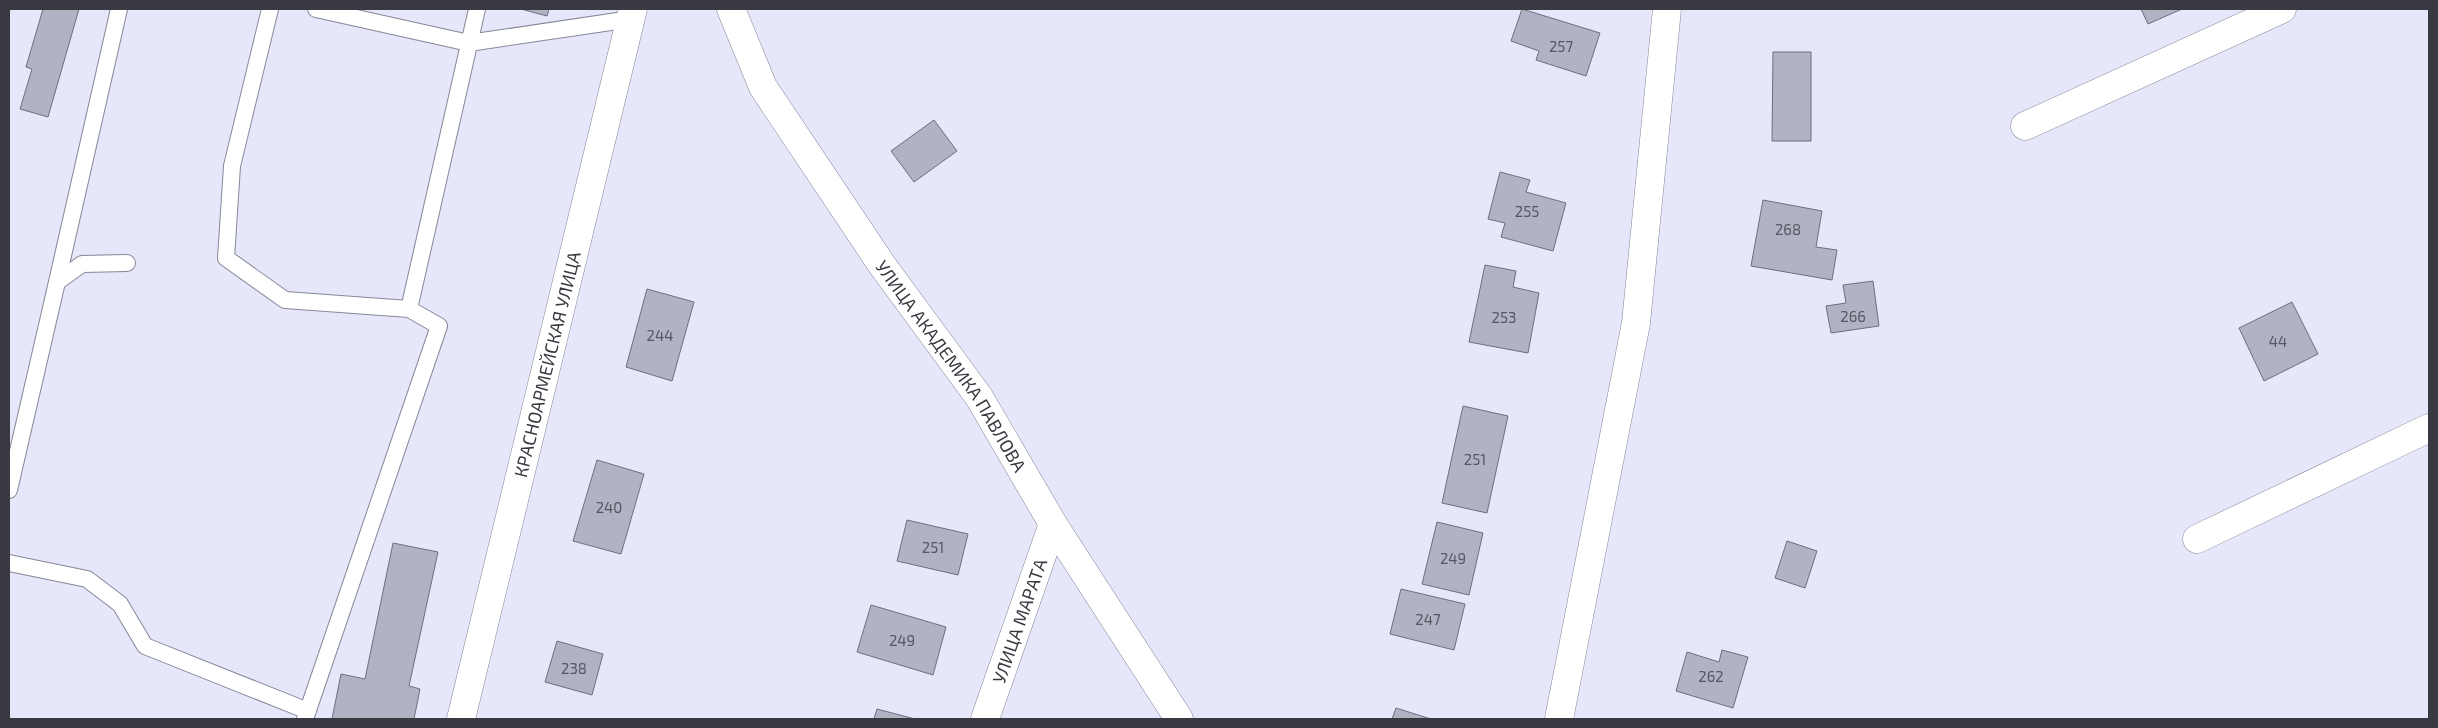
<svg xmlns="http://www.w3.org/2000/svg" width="2438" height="728" font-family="'Exo 2',sans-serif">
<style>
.building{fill:#b1b2c4;stroke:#6e6e7f}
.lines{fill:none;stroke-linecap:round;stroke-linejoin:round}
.service-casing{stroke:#868798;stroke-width:18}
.minor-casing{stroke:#868798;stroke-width:29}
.service{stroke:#fff;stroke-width:16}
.minor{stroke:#fff;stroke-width:28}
.labels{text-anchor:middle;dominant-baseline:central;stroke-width:5;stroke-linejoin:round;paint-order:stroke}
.number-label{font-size:15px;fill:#575762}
.street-label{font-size:18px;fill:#393941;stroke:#e6e7fa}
</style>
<rect width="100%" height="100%" fill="#e6e7fa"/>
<!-- building -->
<path class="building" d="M43 9H79L48 117 20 109 32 69 26 67Z
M521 9H549L547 16Z
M1522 9 1600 33 1586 76 1536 60 1539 51 1511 41Z
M2141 9H2182L2148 24Z
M1773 52H1811V141H1772Z
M934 120 957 151 914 182 891 151Z
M1500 172 1530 180 1526 192 1566 203 1553 251 1501 237 1505 223 1488 219Z
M1763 200 1822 211 1816 247 1837 250 1832 280 1751 266Z
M1485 265 1516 271 1513 287 1539 293 1528 353 1469 342Z
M1873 281 1879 326 1831 333 1826 306 1846 303 1843 285Z
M647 289 694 302 672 381 626 367Z
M2292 302 2318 354 2264 381 2239 328Z
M1463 406 1508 416 1487 513 1442 503Z
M597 460 644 474 621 554 573 541Z
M907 520 968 534 958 575 897 561Z
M1437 522 1483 533 1469 595 1422 584Z
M1787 541 1817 551 1805 588 1775 578Z
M393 543 438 552 409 686 420 689 414 719H332L341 674 365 679Z
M1401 589 1465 604 1454 650 1390 634Z
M871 605 946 627 933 675 857 652Z
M557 641 603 654 592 695 545 682Z
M1722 650 1748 657 1733 708 1676 691 1687 652 1719 662Z
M1396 708 1431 719H1392Z
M877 709 915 719H874Z"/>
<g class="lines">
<!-- service casing -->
<g class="service-casing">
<path id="service" d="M270 9 232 166 226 258 285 300 409 309
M316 9 469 43 631 19
M57 282 119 9
M9 490 57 282 82 264 127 263
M9 563 87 579 120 604 145 646 308 711
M305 719 439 326 409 309 477 9"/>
</g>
<!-- minor casing -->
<g class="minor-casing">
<g id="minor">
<path id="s1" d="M731 9 763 87 882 265 979 397 1053 524 1179 719"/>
<path d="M2025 126 2282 9"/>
<path d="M2197 539 2429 428"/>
<path id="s2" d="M461 719 633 9"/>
<path id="s3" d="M985 719 1053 524"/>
<path d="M1559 719 1636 323 1667 9"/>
</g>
</g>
<!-- service -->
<use href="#service" class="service"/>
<!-- minor -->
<use href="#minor" class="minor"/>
</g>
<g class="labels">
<!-- number labels -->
<g class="number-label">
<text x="1561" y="46">257</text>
<text x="1527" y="211">255</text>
<text x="1788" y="229">268</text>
<text x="1853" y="316">266</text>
<text x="1504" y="317">253</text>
<text x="660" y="335">244</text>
<text x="2278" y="341">44</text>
<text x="1475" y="459">251</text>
<text x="609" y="507">240</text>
<text x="933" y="547">251</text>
<text x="1453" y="558">249</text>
<text x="1428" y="619">247</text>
<text x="902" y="640">249</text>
<text x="574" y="668">238</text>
<text x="1711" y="676">262</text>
</g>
<!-- street labels -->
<g class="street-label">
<text stroke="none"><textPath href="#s2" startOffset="365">КРАСНОАРМЕЙСКАЯ УЛИЦА</textPath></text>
<text stroke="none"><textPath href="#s1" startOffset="421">УЛИЦА АКАДЕМИКА ПАВЛОВА</textPath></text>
<text stroke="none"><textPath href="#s3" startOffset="104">УЛИЦА МАРАТА</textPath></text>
</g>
</g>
<!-- border -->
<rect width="2438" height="728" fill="none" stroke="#393941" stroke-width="20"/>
</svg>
